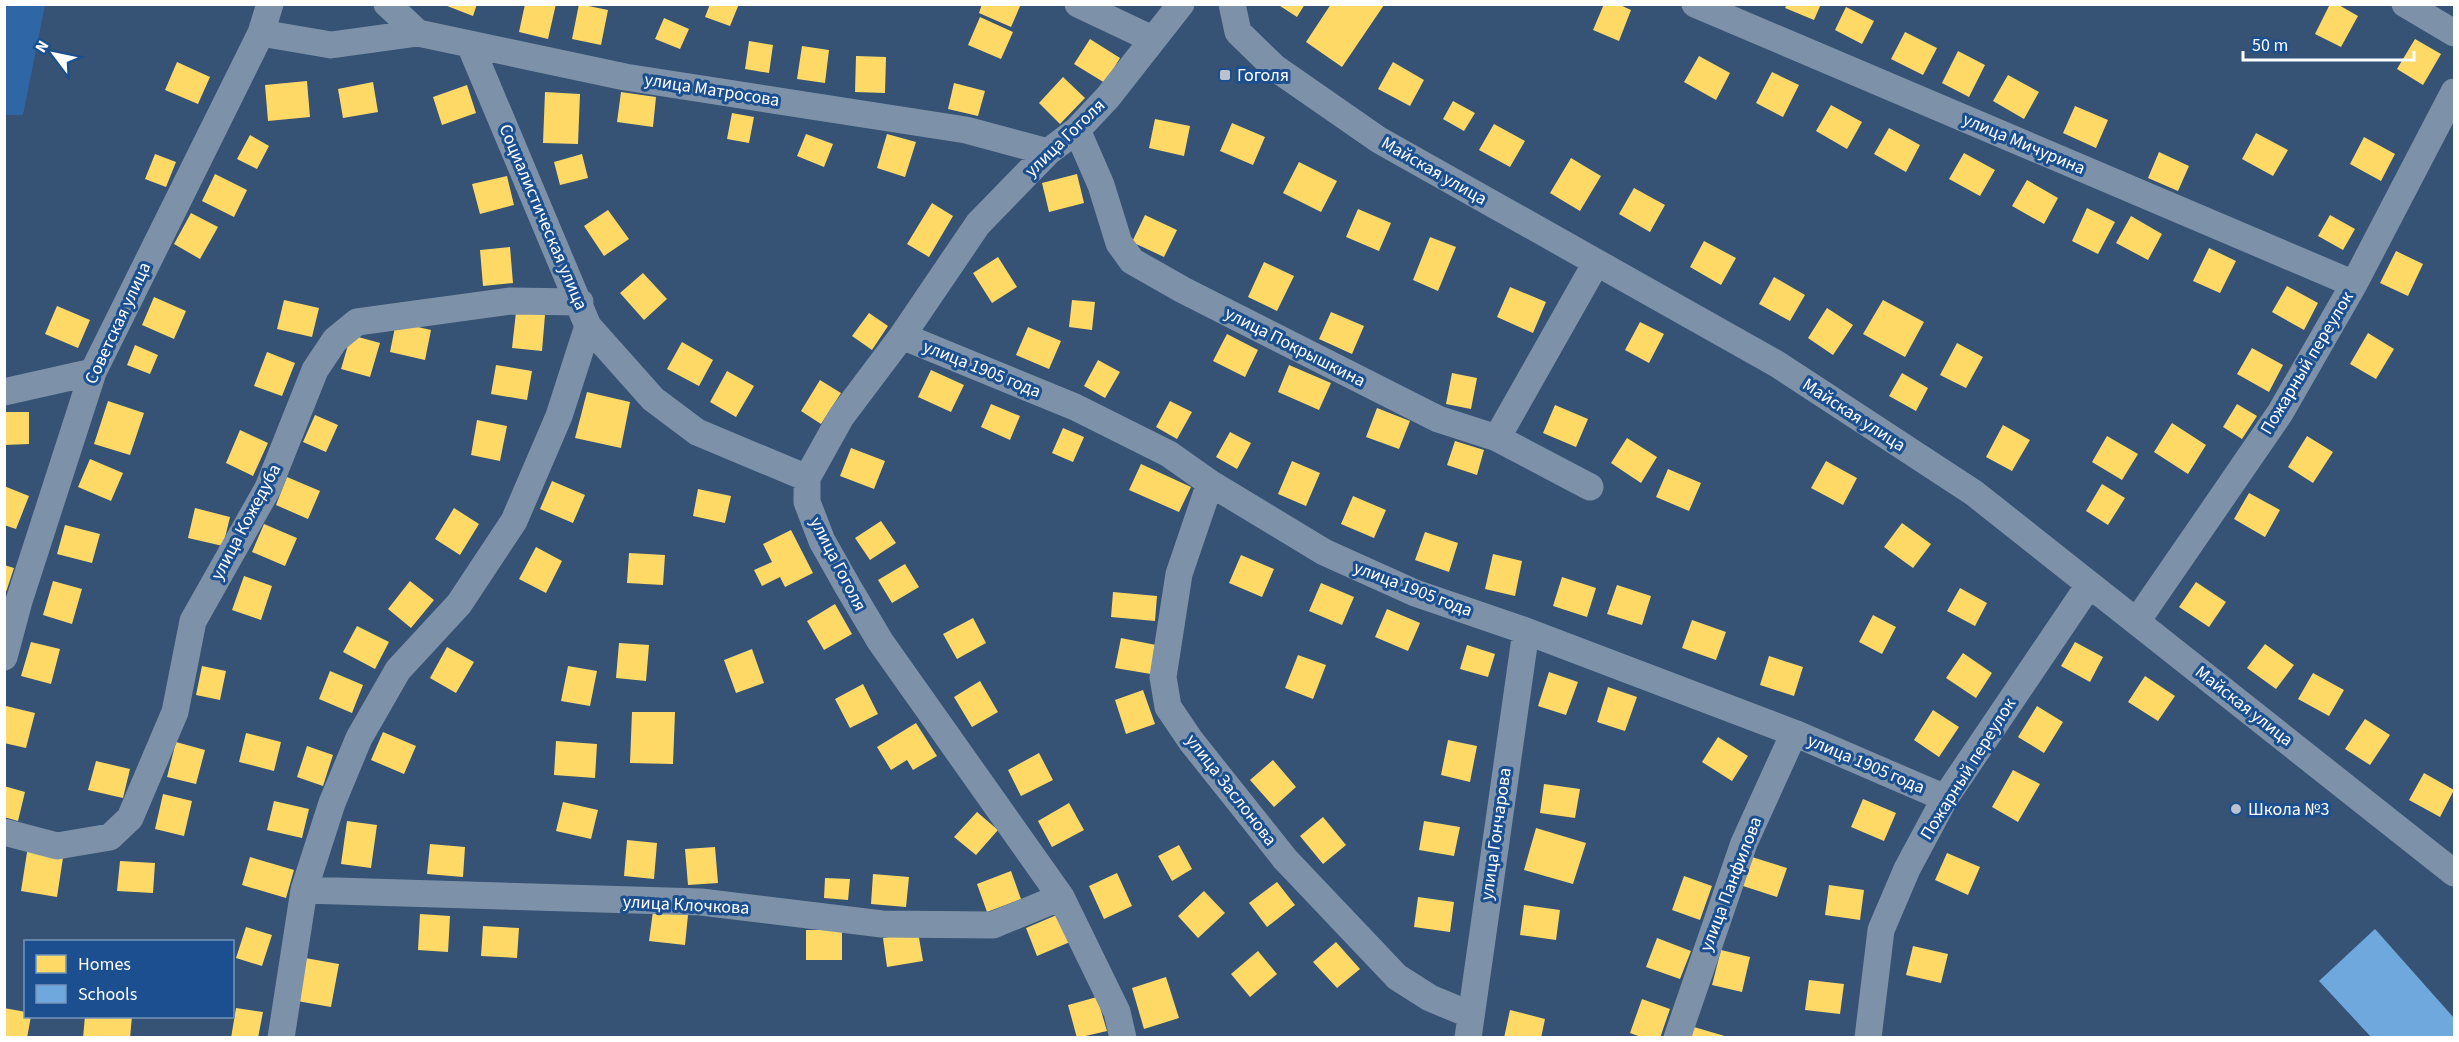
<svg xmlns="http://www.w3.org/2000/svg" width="2459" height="1042" font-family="'Source Sans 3',sans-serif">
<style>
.green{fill:#2f66a5}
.homes{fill:#ffd966}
.schools{fill:#6fa8dc}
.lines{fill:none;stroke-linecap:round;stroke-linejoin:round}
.minor{stroke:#7d92a8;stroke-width:27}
.poi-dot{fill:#b9c2ce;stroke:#1b4f8f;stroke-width:2}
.labels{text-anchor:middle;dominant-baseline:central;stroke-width:6;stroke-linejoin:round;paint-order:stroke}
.poi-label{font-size:18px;fill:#fff;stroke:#1b4f8f;text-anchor:start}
.street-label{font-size:18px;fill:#fff;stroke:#1b4f8f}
</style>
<rect width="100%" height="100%" fill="#365274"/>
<!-- green -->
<path class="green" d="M5 4 45 5 23 115H5Z"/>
<!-- homes -->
<path class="homes" d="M442 4H477L473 16Z
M525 4H556L548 39 519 32Z
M579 4 608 10 601 45 572 39Z
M710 4H739L730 26 705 17Z
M982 4H1021L1011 27 979 13Z
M1277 4H1305L1297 17Z
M1331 4 1384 5 1342 67 1306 42Z
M1604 4H1618L1631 10 1619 41 1593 30Z
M1787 4H1821L1814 20 1785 8Z
M2330 4H2337L2358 16 2341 47 2315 34Z
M1846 7 1874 21 1862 44 1835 30Z
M980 17 1013 32 1001 59 968 45Z
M664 18 689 29 680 49 655 39Z
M1905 32 1937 48 1923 75 1891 59Z
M1090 39 1120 58 1105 83 1074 64Z
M2415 39 2441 54 2423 85 2397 69Z
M749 41 773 45 769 73 745 69Z
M802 46 829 50 825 83 797 79Z
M1958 51 1985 65 1969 97 1942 83Z
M856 56 886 57 885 93 855 92Z
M1699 56 1730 73 1716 100 1684 82Z
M177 62 210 77 198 104 165 90Z
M1393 62 1424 80 1410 106 1378 89Z
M1772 72 1799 85 1783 117 1756 103Z
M2008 75 2039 92 2024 119 1993 101Z
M1063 77 1085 98 1060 124 1039 103Z
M307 81 310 117 268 121 265 85Z
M373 82 378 112 343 118 338 89Z
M954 83 985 91 978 116 948 109Z
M467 85 476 113 442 125 433 97Z
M545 92 580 94 578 144 543 143Z
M621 92 656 97 653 127 617 122Z
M1453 101 1475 113 1464 131 1443 119Z
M1831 105 1862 122 1847 149 1816 131Z
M2075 106 2108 120 2096 148 2063 133Z
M732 113 754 117 749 143 727 139Z
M1155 119 1190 126 1184 156 1149 148Z
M1232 123 1265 137 1253 165 1220 151Z
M1494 124 1525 141 1510 167 1479 150Z
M1889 128 1920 145 1906 172 1874 154Z
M2256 133 2288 150 2273 176 2242 159Z
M806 134 833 144 824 167 797 156Z
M887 134 916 142 905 177 877 168Z
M250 135 269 146 257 169 237 159Z
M2364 137 2395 154 2381 181 2350 164Z
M2159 152 2189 166 2178 191 2148 178Z
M1964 153 1995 170 1980 196 1949 179Z
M155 154 176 162 166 187 145 179Z
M582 154 588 178 560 185 554 162Z
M1571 158 1601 176 1580 211 1550 193Z
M1299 162 1337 181 1321 212 1283 193Z
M215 174 247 190 234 217 202 201Z
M1077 174 1084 203 1049 212 1042 183Z
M507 176 514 205 480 214 472 184Z
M2027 180 2058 198 2044 224 2012 206Z
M1634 188 1665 205 1650 232 1619 214Z
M932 203 953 216 929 257 907 244Z
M2087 208 2115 222 2098 254 2072 241Z
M1358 209 1391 223 1379 251 1346 237Z
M608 210 629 239 604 256 584 226Z
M191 213 218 227 200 259 174 244Z
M1145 215 1177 230 1164 257 1132 242Z
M2330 215 2355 229 2343 250 2318 236Z
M2131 216 2162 234 2148 260 2116 243Z
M1430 237 1456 247 1438 291 1413 280Z
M1704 241 1736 258 1721 285 1690 267Z
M510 247 513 283 483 286 480 250Z
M2209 248 2236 261 2220 293 2193 281Z
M2396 251 2423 264 2408 296 2380 283Z
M998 257 1017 287 992 303 973 273Z
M1264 262 1294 276 1277 311 1248 297Z
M643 273 667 299 644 320 620 293Z
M1774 277 1805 295 1790 321 1759 304Z
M2287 286 2318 303 2304 330 2272 312Z
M1510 287 1546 302 1533 333 1497 317Z
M154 297 186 311 174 339 142 325Z
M284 300 319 308 312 337 277 329Z
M1072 300 1095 302 1092 330 1069 327Z
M1883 300 1924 322 1905 357 1863 334Z
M57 306 90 320 78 348 45 334Z
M1827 308 1853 325 1833 355 1808 338Z
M516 312 545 315 542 351 512 348Z
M1331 312 1364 326 1352 354 1319 339Z
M869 313 888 326 872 350 852 336Z
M396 322 431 330 425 360 390 352Z
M1640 322 1664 334 1649 363 1625 350Z
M1028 327 1061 341 1049 369 1016 355Z
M2368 333 2394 349 2376 379 2350 364Z
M1227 334 1258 350 1245 377 1213 361Z
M351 335 380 343 370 377 341 369Z
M682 342 713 360 699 386 667 369Z
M1957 343 1983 357 1966 388 1940 375Z
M135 345 158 355 150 374 127 365Z
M2252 348 2283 365 2269 392 2237 374Z
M267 352 295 363 282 396 254 386Z
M1098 360 1120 372 1105 398 1084 386Z
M496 365 532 371 527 400 491 394Z
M1289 365 1331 383 1319 410 1278 392Z
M931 370 964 385 951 412 918 397Z
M727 371 754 386 736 417 710 402Z
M1452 373 1477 378 1471 409 1446 404Z
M1902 373 1928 388 1916 411 1889 396Z
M820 380 841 393 821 424 801 411Z
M587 392 630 402 621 448 575 438Z
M108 401 144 413 130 455 94 444Z
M1170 401 1192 412 1177 439 1156 427Z
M991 404 1020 416 1010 440 981 427Z
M2237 404 2257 416 2242 439 2223 427Z
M1555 405 1588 419 1576 447 1543 433Z
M1377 408 1410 421 1399 449 1366 437Z
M4 412H29V444L4 445Z
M315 415 338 425 326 452 303 442Z
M477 420 507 426 500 461 471 455Z
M2172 423 2206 445 2188 474 2154 452Z
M2003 425 2030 440 2012 471 1986 457Z
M1063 428 1084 437 1073 462 1052 453Z
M240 430 268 443 253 476 226 463Z
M1230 432 1251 443 1237 469 1216 457Z
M2107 436 2138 454 2122 480 2092 462Z
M2307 436 2333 452 2313 483 2288 467Z
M1627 438 1657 457 1641 483 1611 463Z
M1455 441 1484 450 1477 475 1447 465Z
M851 448 885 461 874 489 840 476Z
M90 459 123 473 111 501 78 487Z
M1292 461 1320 473 1306 506 1278 494Z
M1826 461 1857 478 1843 505 1811 488Z
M1141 464 1191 487 1179 512 1129 490Z
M1668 469 1701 483 1689 511 1656 497Z
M287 477 320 491 308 519 276 505Z
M552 481 585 495 573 523 540 509Z
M2102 484 2125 498 2108 525 2086 511Z
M4 486 29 496 16 529 4 525Z
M698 489 731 496 725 523 693 516Z
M2249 493 2280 510 2265 537 2234 519Z
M1353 496 1386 510 1374 538 1341 524Z
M195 508 230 517 223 546 188 538Z
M454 508 479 524 460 555 435 539Z
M881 521 896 543 870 560 855 538Z
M1902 523 1931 544 1913 568 1884 547Z
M264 524 297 538 285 566 252 552Z
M65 525 100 534 92 563 57 554Z
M791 530 813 573 785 587 780 577 762 586 754 570 772 562 763 544Z
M1425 532 1458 543 1449 572 1415 560Z
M536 547 562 561 546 593 519 579Z
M629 553 665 555 663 585 627 583Z
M1493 554 1522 561 1515 596 1485 589Z
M1241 555 1274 569 1262 597 1229 583Z
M905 564 919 587 892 603 878 580Z
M4 565 14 568 5 595H4Z
M244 576 272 586 261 620 232 610Z
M1562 577 1596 588 1587 617 1553 606Z
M53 581 82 589 72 624 43 615Z
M410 581 434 600 411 628 388 609Z
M2196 582 2226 602 2209 627 2179 607Z
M1321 583 1354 597 1342 625 1309 611Z
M1617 585 1651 596 1642 625 1607 614Z
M1960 588 1987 603 1975 626 1947 611Z
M1113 592 1157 596 1155 621 1111 617Z
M835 604 852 634 824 650 807 621Z
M1387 609 1420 623 1408 651 1375 637Z
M1873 615 1896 627 1882 654 1859 642Z
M973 618 986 643 957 659 943 634Z
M1692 620 1726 632 1716 660 1682 648Z
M357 626 389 642 375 669 343 652Z
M1121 638 1156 645 1151 674 1115 668Z
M31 642 60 649 51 684 21 676Z
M2075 642 2103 657 2090 682 2061 666Z
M619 643 649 645 646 681 616 678Z
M2265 644 2294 665 2276 689 2247 668Z
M1467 645 1495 654 1488 677 1460 669Z
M447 647 474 662 456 693 430 678Z
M752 649 764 683 736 693 724 660Z
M1963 653 1992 673 1976 698 1946 678Z
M1298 655 1326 665 1313 699 1285 688Z
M1769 656 1803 667 1794 696 1760 685Z
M202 666 226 671 220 700 196 695Z
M568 666 597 671 590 706 561 701Z
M330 671 363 685 352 713 319 699Z
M1549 672 1578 682 1566 715 1538 706Z
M2313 673 2344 690 2329 716 2298 699Z
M2145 676 2175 696 2158 721 2128 702Z
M980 681 998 712 972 727 954 697Z
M863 684 878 714 850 728 835 699Z
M1608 687 1637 697 1625 731 1597 722Z
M1143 690 1155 724 1126 734 1115 700Z
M6 706 35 713 26 748 4 743Z
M2037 706 2063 722 2044 753 2018 737Z
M1933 710 1959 727 1939 757 1914 740Z
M632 712H675L673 764 630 763Z
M2365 719 2390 735 2370 765 2345 749Z
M916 723 937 756 913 770 907 760 891 770 877 747Z
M383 732 416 746 404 774 371 760Z
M246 733 281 742 274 771 239 762Z
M1718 737 1748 756 1732 781 1702 762Z
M1448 740 1477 746 1470 782 1441 775Z
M556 741 597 744 595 778 554 775Z
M176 742 205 750 196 784 167 777Z
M307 746 333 755 323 786 297 777Z
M1039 753 1053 780 1021 796 1008 770Z
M1273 760 1296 787 1274 807 1250 780Z
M96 761 130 769 123 798 88 790Z
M2013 770 2040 784 2018 822 1992 807Z
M2424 773 2454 790 2440 817 2409 800Z
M1544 784 1580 789 1575 818 1540 813Z
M4 786 25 792 18 821 4 817Z
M163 794 192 801 184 836 155 829Z
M1863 799 1896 813 1884 841 1851 827Z
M274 801 309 809 302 838 267 830Z
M563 802 598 810 591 839 556 831Z
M1069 803 1084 830 1052 847 1038 821Z
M977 812 998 830 976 855 954 837Z
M1323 817 1346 845 1323 864 1300 836Z
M347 821 377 825 371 868 341 864Z
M1424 821 1460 827 1454 856 1419 850Z
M1536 828 1586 843 1573 884 1524 870Z
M627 840 657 843 654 879 624 876Z
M430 844 465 847 463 877 427 874Z
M1179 845 1192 869 1172 881 1158 856Z
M28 846 64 851 57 897 21 891Z
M715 847 718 883 688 885 685 849Z
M1947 853 1980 867 1968 895 1935 880Z
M250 857 294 870 286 898 242 885Z
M1752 857 1787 868 1777 897 1743 886Z
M120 861 155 863 153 893 117 891Z
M1011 871 1021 899 987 912 977 884Z
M1117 873 1132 906 1104 919 1089 886Z
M873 874 909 877 906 907 871 904Z
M1684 876 1712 886 1700 920 1672 910Z
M825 878 850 879 848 900 824 898Z
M1277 882 1295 905 1267 927 1249 903Z
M1829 885 1864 890 1860 920 1825 915Z
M1204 891 1225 913 1198 938 1178 916Z
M1418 897 1454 902 1450 932 1414 927Z
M1524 905 1560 910 1556 940 1520 935Z
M653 911 688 915 685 945 649 941Z
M420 914 450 916 448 952 418 950Z
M1059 914 1070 942 1037 956 1026 928Z
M483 926 519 928 517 958 481 956Z
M246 927 272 935 262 966 236 958Z
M806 930H842V960H806Z
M918 932 923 961 887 967 883 938Z
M1657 938 1691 951 1680 979 1646 967Z
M1336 942 1360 969 1337 988 1313 962Z
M1913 946 1948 954 1941 983 1906 975Z
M1721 950 1750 957 1742 992 1712 985Z
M1258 951 1277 974 1250 997 1231 974Z
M305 958 339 964 331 1007 297 1001Z
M1166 977 1179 1018 1144 1029 1132 988Z
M1809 980 1844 984 1840 1014 1805 1010Z
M1097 997 1107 1031 1077 1038 1068 1005Z
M1642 999 1670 1009 1660 1038H1644L1630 1033Z
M4 1008 26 1012V1016H31L27 1038 4 1036Z
M236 1008 263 1012 258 1038H231Z
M1510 1010 1545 1019 1541 1038H1504Z
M85 1016H132L130 1038H83Z
M1694 1027 1728 1037V1038H1691Z"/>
<!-- schools -->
<path class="schools" d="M2375 929 2454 1018V1038H2372L2319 981Z"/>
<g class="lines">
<!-- minor -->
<path class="minor" d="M387 4 418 33 625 77 966 130 1048 152
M1078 4 1152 39
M1232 4 1238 32 1274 67 1379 140 1777 364 1974 493 2454 873
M1695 4 2354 284
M2405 4 2454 33
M261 33 331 45 418 33
M1077 130 1101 185 1119 243 1132 261 1183 290 1438 419 1497 438 1590 487
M588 326 653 399 697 432 807 478
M902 336 1075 407 1169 454 1210 483 1324 552 1415 593 1526 631 1794 733 1945 798
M4 392 93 372
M1497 438 1596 263
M1210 483 1179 574 1163 677 1168 707 1191 741 1285 859 1397 977 1430 998 1471 1015
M2137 621 2280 413 2354 284 2454 92
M4 657 19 601 93 372 261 33 270 4
M4 832 57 846 110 837 130 818 175 712 193 621 268 488 315 370 335 340 357 322 511 301 580 302
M304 890 701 902 882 924 993 925 1061 897
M281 1038 304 890 332 803 359 738 398 670 459 604 514 521 559 416 588 326 470 45
M1123 1038 1117 1012 1061 897 880 641 848 587 822 541 807 502V478L841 417 902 336 978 224 1048 152 1077 130 1108 97 1181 4
M1468 1038 1526 631
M1677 1038 1744 843 1794 733
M1868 1038 1881 930 1907 869 1945 798 2089 585"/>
</g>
<!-- markers -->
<g class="poi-dot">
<rect x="1219" y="69" width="12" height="12" rx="3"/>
<circle cx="2236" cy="809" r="6"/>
</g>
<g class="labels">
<!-- poi labels -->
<g class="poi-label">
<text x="1237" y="75">Гоголя</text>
<text x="2248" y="809">Школа №3</text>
</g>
<!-- street labels -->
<g class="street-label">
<text transform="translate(712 90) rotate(9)">улица Матросова</text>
<text transform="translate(1065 138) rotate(-44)">улица Гоголя</text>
<text transform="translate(2024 144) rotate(23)">улица Мичурина</text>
<text transform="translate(1434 171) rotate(30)">Майская улица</text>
<text transform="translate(543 217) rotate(67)">Социалистическая улица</text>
<text transform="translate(118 323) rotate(-65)">Советская улица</text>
<text transform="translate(1295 347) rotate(27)">улица Покрышкина</text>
<text transform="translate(2307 363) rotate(-59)">Пожарный переулок</text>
<text transform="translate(982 369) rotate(22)">улица 1905 года</text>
<text transform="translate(1854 415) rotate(33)">Майская улица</text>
<text transform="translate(246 522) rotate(-62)">улица Кожедуба</text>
<text transform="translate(838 564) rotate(63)">улица Гоголя</text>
<text transform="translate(1413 589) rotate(21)">улица 1905 года</text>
<text transform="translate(2244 706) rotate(38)">Майская улица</text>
<text transform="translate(1866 764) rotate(23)">улица 1905 года</text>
<text transform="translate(1968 769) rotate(-58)">Пожарный переулок</text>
<text transform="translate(1231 790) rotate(52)">улица Заслонова</text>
<text transform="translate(1496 834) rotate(-82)">улица Гончарова</text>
<text transform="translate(1731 884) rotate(-69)">улица Панфилова</text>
<text transform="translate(686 905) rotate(3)">улица Клочкова</text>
</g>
</g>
<!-- border -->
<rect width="2459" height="1042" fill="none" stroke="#ffffff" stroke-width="12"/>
<!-- legend -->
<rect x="24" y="940" width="210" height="78" fill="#1b4f8f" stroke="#7695bc" stroke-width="1.5"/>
<rect x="36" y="955" width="30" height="18" fill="#ffd966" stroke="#7695bc" stroke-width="1.5"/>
<text x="78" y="970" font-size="18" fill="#ffffff">Homes</text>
<rect x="36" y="985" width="30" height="18" fill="#6fa8dc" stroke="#7695bc" stroke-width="1.5"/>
<text x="78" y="1000" font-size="18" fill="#ffffff">Schools</text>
<!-- north arrow -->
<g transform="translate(54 54) rotate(302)" stroke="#1b4f8f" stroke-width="4.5" paint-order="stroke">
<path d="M0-4.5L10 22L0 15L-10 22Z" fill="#ffffff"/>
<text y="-9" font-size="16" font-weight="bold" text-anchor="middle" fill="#ffffff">N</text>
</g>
<!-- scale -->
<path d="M2243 51v9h171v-9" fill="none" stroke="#ffffff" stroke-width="3"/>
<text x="2252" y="51" font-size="18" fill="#ffffff" stroke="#1b4f8f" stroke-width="4.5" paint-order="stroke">50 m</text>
</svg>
